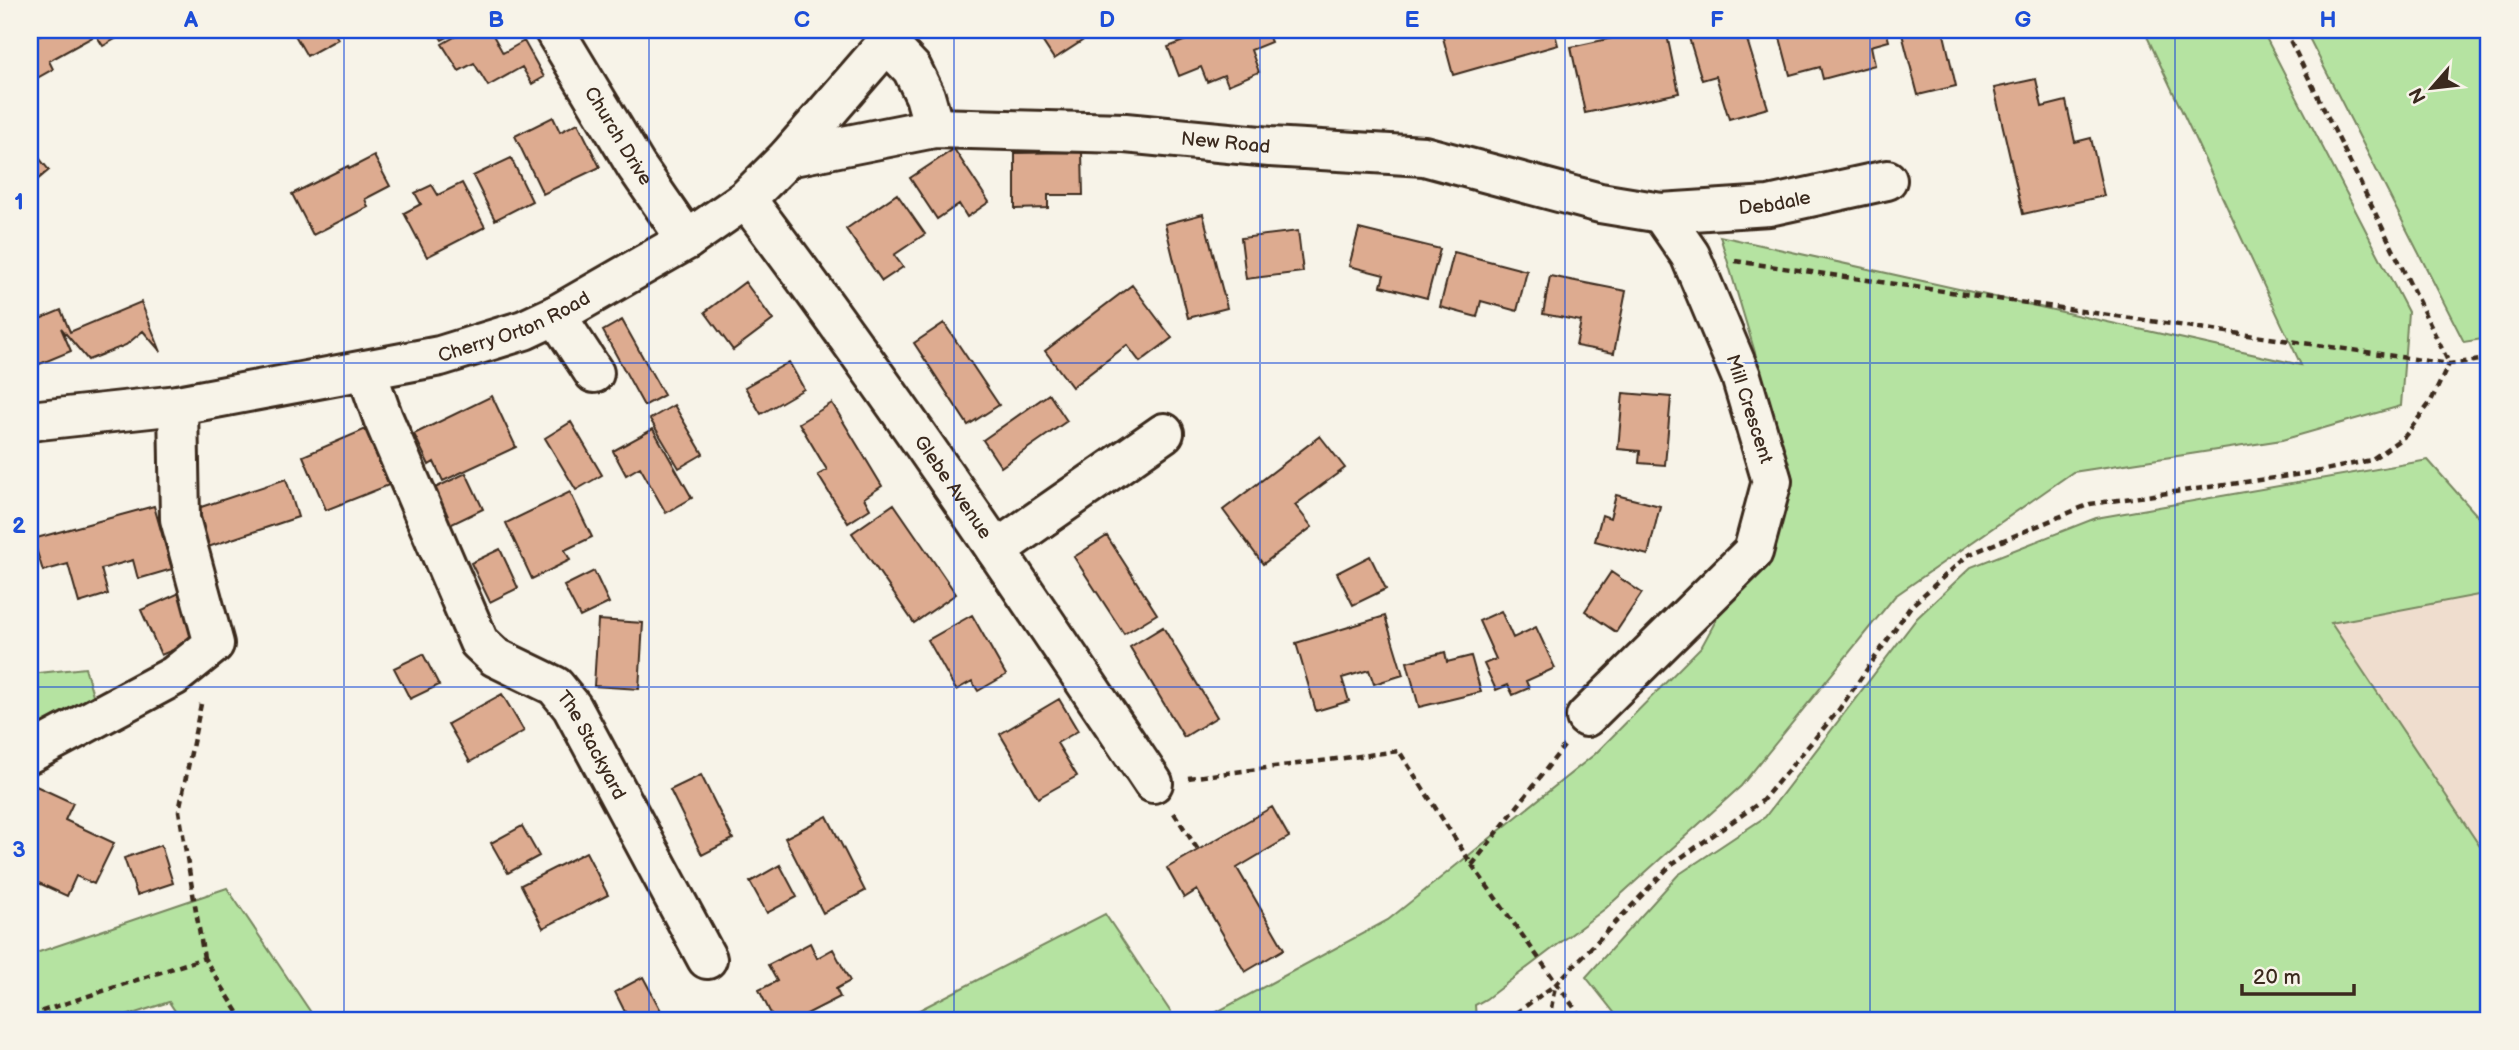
<svg xmlns="http://www.w3.org/2000/svg" width="2519" height="1050" font-family="'Balsamiq Sans',sans-serif">
<style>
.built{fill:#efddce}
.green{fill:#b5e3a1;stroke:#788660;stroke-width:2}
.building{fill:#ddab90;stroke:#3b2a1e;stroke-width:2}
.lines{fill:none;stroke-linecap:round;stroke-linejoin:round}
.minor-casing{stroke:#3b2a1e;stroke-width:44}
.path{stroke:#3b2a1e;stroke-width:4.5;stroke-dasharray:7 5;stroke-linecap:butt}
.minor{stroke:#f7f3e8;stroke-width:38}
.grid{fill:none;stroke:#1d4ed8;stroke-width:2;stroke-opacity:0.55}
.labels{text-anchor:middle;dominant-baseline:central;stroke-width:5;stroke-linejoin:round;paint-order:stroke}
.street-label{font-size:19px;fill:#3b2a1e;stroke:#f7f3e8}
.neatline{fill:none;stroke:#1d4ed8;stroke-width:2.5}
.grid-label{font-size:23px;text-anchor:middle;font-weight:bold;fill:#1d4ed8}
</style>
<rect width="100%" height="100%" fill="#f7f3e8"/>
<filter id="ink" filterUnits="userSpaceOnUse"><feTurbulence type="fractalNoise" baseFrequency=".0143" numOctaves="2"/><feDisplacementMap in="SourceGraphic" scale="14" xChannelSelector="R" yChannelSelector="G"/><feConvolveMatrix kernelMatrix="1 2 1 2 8 2 1 2 1" color-interpolation-filters="sRGB"/></filter>
<g filter="url(#ink)">
<!-- built -->
<path class="built" d="M2489 593V860L2330 623Z"/>
<!-- green -->
<path class="green" d="M2144 30H2262L2408 312 2401 406 2282 440 2073 472 1895 596 1741 786 1606 908 1486 999 1475 1005 1476 1020H1202L1388 920 1595 754 1702 646 1793 479 1720 236 2301 365Z
M2305 30H2489V338L2464 342Z
M2428 460 2489 529V593L2331 623 2489 860V1020H1620L1586 977 1678 875 1765 817 1917 618 1971 567 2096 518Z
M85 668 96 705 30 742V674Z
M227 888 316 1020H181L169 1002 114 1020H30V955Z
M1105 914 1176 1020H900Z"/>
<!-- building -->
<path class="building" d="M30 30H37L40 35 50 30H131L103 46 96 35 49 61 53 69 30 82Z
M292 30H333L338 39 307 56Z
M436 30H461L442 40Z
M467 30H490L503 53 524 41 544 77 532 84 522 67 488 86 474 63 459 71 442 44Z
M1035 30H1099L1054 59Z
M1212 30H1266L1271 42 1251 50 1259 72 1228 85 1224 75 1207 82 1201 67 1179 76 1168 47Z
M1456 30H1554L1558 45 1453 75 1442 34Z
M1649 30H1666L1679 93 1585 113 1571 47Z
M1716 30H1744L1768 108 1729 119 1716 76 1702 80 1689 38Z
M1778 30H1886L1889 41 1871 46 1875 65 1823 79 1820 67 1790 75Z
M1901 30H1943L1956 86 1918 95Z
M2036 79 2042 107 2066 101 2075 142 2091 138 2104 196 2023 214 1994 88Z
M553 117 560 132 578 123 600 167 543 194 515 136Z
M30 147 49 170 30 186Z
M954 149 989 202 967 217 959 204 937 219 910 178Z
M1082 152 1083 195H1048V208L1015 209V153Z
M374 156 390 186 365 199 368 207 313 235 292 194 348 166 349 169Z
M511 158 532 201 495 220 473 176Z
M462 183 485 227 427 257 404 213 421 204 415 193 432 185 438 195Z
M897 194 925 234 894 255 903 267 882 281 846 229Z
M1203 214 1227 308 1188 318 1165 224Z
M1359 229 1440 249 1427 298 1381 286 1384 275 1349 266Z
M1298 231 1303 272 1246 279 1241 238Z
M1454 252 1527 271 1517 311 1481 301 1477 317 1440 307Z
M1550 276 1626 291 1614 353 1576 346 1581 321 1543 314Z
M745 282 773 320 733 350 705 312Z
M1132 285 1172 338 1140 362 1127 345 1072 387 1045 351Z
M141 302 161 352 143 331 126 345 88 360 61 328 71 351 30 368V323L61 310 70 332Z
M622 320 664 395 644 406 603 331Z
M944 323 999 405 968 425 914 343Z
M789 362 804 389 761 414 745 387Z
M1623 393 1671 397 1665 465 1639 463 1640 451 1618 449Z
M1049 394 1067 421 1001 467 983 440Z
M492 396 516 447 443 481 434 462 429 465 414 434Z
M832 403 882 486 864 498 870 509 848 523 818 475 827 470 799 423Z
M674 405 703 454 679 468 650 419Z
M571 422 602 475 576 490 545 438Z
M366 429 389 485 326 510 303 456Z
M653 429 692 498 666 513 640 467 626 475 613 451Z
M1320 436 1345 468 1295 505 1312 527 1263 564 1223 510Z
M466 473 483 509 450 525 433 489Z
M286 479 298 517 208 547 195 509Z
M570 492 592 537 565 550 570 560 532 579 506 523Z
M1616 495 1660 506 1648 555 1595 541 1602 515 1610 518Z
M894 504 956 594 914 623 852 533Z
M154 506 172 569 138 579 133 560 101 569 108 594 79 603 68 564 43 571 33 539Z
M1107 536 1157 614 1124 634 1074 557Z
M500 549 518 588 490 602 471 563Z
M1370 556 1386 589 1353 605 1337 573Z
M594 571 609 603 580 617 564 586Z
M1611 572 1642 593 1616 632 1585 611Z
M184 591 204 637 161 655 141 610Z
M1501 611 1513 638 1536 627 1555 668 1526 681 1529 688 1513 695 1508 685 1496 690 1484 664 1496 659 1479 621Z
M972 615 1006 675 978 691 972 681 956 690 928 640Z
M1385 616 1403 675 1374 684 1369 670 1342 678 1349 701 1316 711 1296 643Z
M598 620 643 623 639 689 594 686Z
M1163 627 1217 717 1184 737 1130 647Z
M1445 652 1447 662 1471 656 1481 692 1419 707 1407 662Z
M423 654 439 685 410 699 394 668Z
M502 694 524 731 470 762 448 724Z
M1059 699 1078 731 1057 743 1077 776 1038 798 1000 734Z
M701 775 733 839 702 855 670 790Z
M36 786 73 803 65 820 114 843 94 884 76 876 67 896 30 879V800Z
M1272 807 1289 837 1237 868 1284 949 1245 972 1197 890 1184 898 1167 868Z
M827 816 865 891 823 913 785 838Z
M522 826 539 856 508 873 491 843Z
M161 845 173 883 137 895 124 858Z
M586 852 608 895 543 928 521 885Z
M780 865 797 897 767 913 750 882Z
M810 943 817 958 833 949 850 981 836 989 840 997 795 1020H774L759 990 777 981 768 965Z
M643 977 666 1020H629L615 992Z"/>
<g class="lines">
<!-- minor casing -->
<g class="minor-casing">
<g id="minor">
<path id="s1" d="M554 30 636 166 687 240"/>
<path d="M887 43 912 69 925 96 934 128"/>
<path id="s2" d="M788 157 934 128 1125 133 1270 147 1424 156 1600 203 1661 213 1769 206 1887 180"/>
<path id="s3" d="M746 199C889 388 1021 586 1153 783"/>
<path d="M556 315 594 373"/>
<path id="s4" d="M366 370 383 418 479 642 495 657 555 686 572 707 707 959"/>
<path id="s5" d="M30 421 178 405 440 356 524 330 556 315 687 240 746 199 788 157 898 30"/>
<path d="M996 550 1164 433"/>
<path d="M1586 717 1753 552 1772 481 1741 376 1690 255 1661 213"/>
<path d="M30 753 174 676 214 644 180 519 178 405"/>
</g>
</g>
<!-- path -->
<path class="path" d="M2285 30 2449 363
M1735 261 2449 364 2489 359
M201 704 179 811 204 958
M1188 778 1399 751 1472 865 1564 746
M1174 813 1198 850
M1472 865 1583 1020
M30 1015 204 958 243 1020
M1506 1020 1555 985 1672 864 1762 801 1838 711 1911 606 1968 555 2090 504 2316 472 2371 460 2405 436 2430 403 2449 364
M1549 1020 1555 986"/>
<!-- minor -->
<use href="#minor" class="minor"/>
</g>
</g>
<!-- grid -->
<path class="grid" d="M344 30V1020M649 30V1020M954 30V1020M1260 30V1020M1565 30V1020M1870 30V1020M2175 30V1020M30 363H2489M30 687H2489"/>
<g class="labels">
<!-- street labels -->
<g class="street-label">
<text stroke="none"><textPath href="#s1" startOffset="124">Church Drive</textPath></text>
<text stroke="none"><textPath href="#s2" startOffset="441">New Road</textPath></text>
<text stroke="none"><textPath href="#s2" startOffset="998">Debdale</textPath></text>
<text stroke="none"><textPath href="#s5" startOffset="495">Cherry Orton Road</textPath></text>
<text transform="translate(1749 409) rotate(72)">Mill Crescent</text>
<text stroke="none"><textPath href="#s3" startOffset="355">Glebe Avenue</textPath></text>
<text stroke="none"><textPath href="#s4" startOffset="453">The Stackyard</textPath></text>
</g>
</g>
<!-- margin -->
<rect width="2519" height="1050" fill="none" stroke="#f7f3e8" stroke-width="77"/>
<!-- north arrow -->
<g transform="translate(2432 88) rotate(242)" stroke="#f7f3e8" stroke-width="5" paint-order="stroke">
<path d="M0-5L12 26L0 18L-12 26Z" fill="#3b2a1e"/>
<text y="-10" font-size="19" font-weight="bold" text-anchor="middle" fill="#3b2a1e">N</text>
</g>
<!-- scale -->
<path d="M2242 984v10h112v-10" fill="none" stroke="#3b2a1e" stroke-width="3.5"/>
<text x="2253" y="984" font-size="21" fill="#3b2a1e" stroke="#f7f3e8" stroke-width="5" paint-order="stroke">20 m</text>
<rect x="38" y="38" width="2442" height="974" class="neatline"/>
<g class="grid-label">
<text x="191" y="27">A</text>
<text x="496" y="27">B</text>
<text x="802" y="27">C</text>
<text x="1107" y="27">D</text>
<text x="1412" y="27">E</text>
<text x="1717" y="27">F</text>
<text x="2023" y="27">G</text>
<text x="2328" y="27">H</text>
<text x="19" y="209">1</text>
<text x="19" y="533">2</text>
<text x="19" y="857">3</text>
</g>
</svg>
